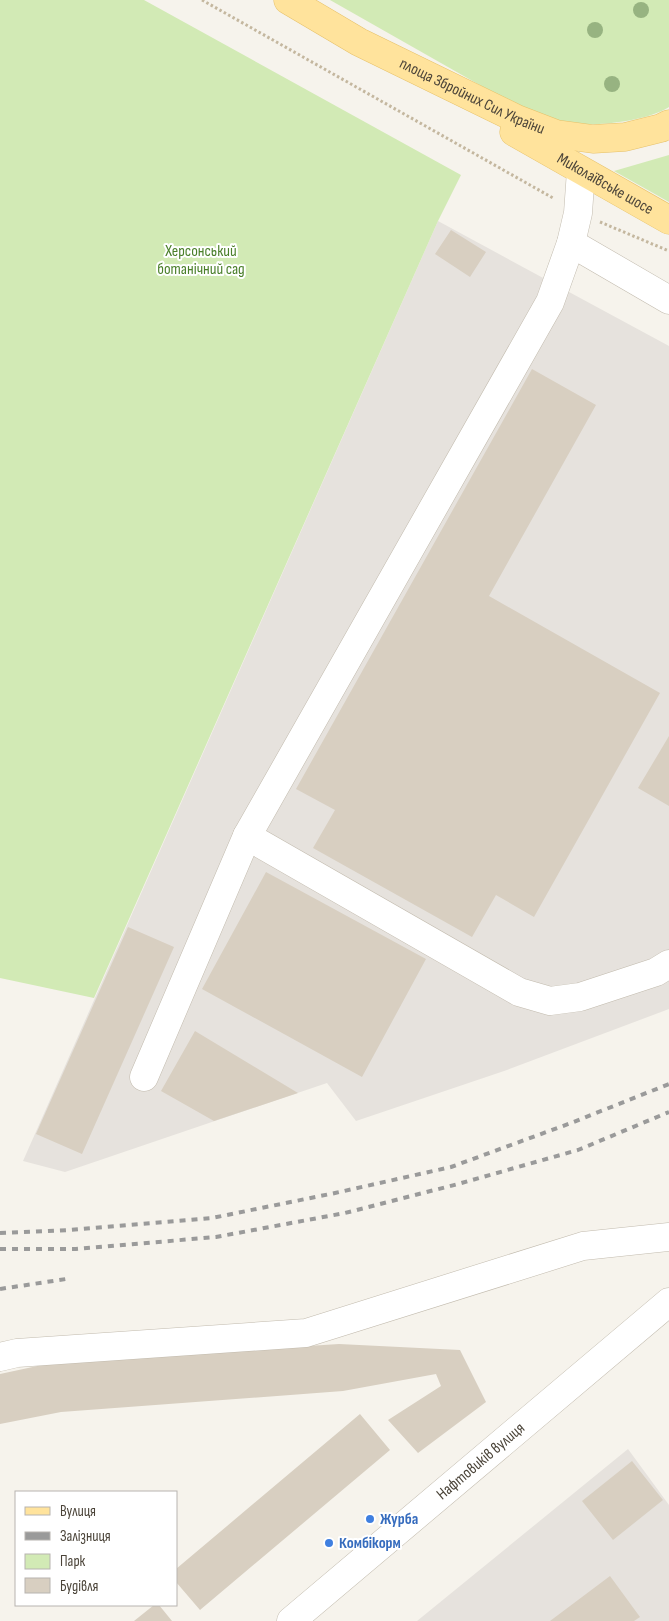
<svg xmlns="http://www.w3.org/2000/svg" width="669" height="1621" font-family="'Sofia Sans Condensed',sans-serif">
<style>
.industrial{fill:#e6e2dd}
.green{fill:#d2eab5}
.building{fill:#d8cfc1}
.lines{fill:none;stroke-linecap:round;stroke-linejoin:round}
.minor-casing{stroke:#c2bbae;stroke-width:29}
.major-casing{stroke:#e6c16a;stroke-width:29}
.path{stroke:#c4b79f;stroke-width:3;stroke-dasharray:2.5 2.5;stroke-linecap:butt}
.minor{stroke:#fff;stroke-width:28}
.major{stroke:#ffe39c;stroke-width:28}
.rail{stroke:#9a9a9a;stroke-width:4;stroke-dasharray:6 6;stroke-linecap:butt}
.tree{fill:#97b381}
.shop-dot{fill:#3f7fe0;stroke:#fff;stroke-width:2}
.labels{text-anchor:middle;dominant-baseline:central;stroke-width:4;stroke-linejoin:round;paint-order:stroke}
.street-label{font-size:16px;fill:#4b4439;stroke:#fff}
.park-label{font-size:16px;fill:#4a7f2a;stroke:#fff}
.shop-label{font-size:16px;font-weight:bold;fill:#366cbe;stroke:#fff;text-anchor:start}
</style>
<rect width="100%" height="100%" fill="#f6f3ec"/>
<!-- industrial -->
<path class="industrial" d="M438 221 669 346V1009L507 1070 356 1121 327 1083 65 1172 23 1161Z
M628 1449 669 1505V1621H417Z"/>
<!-- green -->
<path class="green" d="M0 0H144L461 175 438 221 94 998 0 978Z
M330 0H669V107C647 121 600 126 574 124 554 122 534 112 515 105Z
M669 155V202L614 171Z"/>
<!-- building -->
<path class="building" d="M451 230 486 252 470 277 435 254Z
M532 369 596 405 489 596 660 693 534 917 496 895 472 937 313 848 335 810 296 789Z
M669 736V806L638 788Z
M266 872 426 959 362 1077 202 989Z
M128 927 174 947 82 1154 36 1134Z
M195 1031 298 1093 214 1121 161 1091Z
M339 1344 460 1350 486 1402 418 1453 388 1420 441 1386 436 1374 343 1391 61 1412 0 1424V1374L56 1362Z
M360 1414 390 1450 200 1610 176 1582V1569Z
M632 1461 663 1500 613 1540 582 1501Z
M610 1576 640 1617 634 1621H550Z
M154 1605H159L172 1621H134Z"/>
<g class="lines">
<!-- minor casing -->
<g class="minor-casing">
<g id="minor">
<path d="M571 243 669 300"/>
<path d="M247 836 519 992 550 1001 580 997 656 972 669 964"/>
<path d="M144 1077 247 836 550 302 571 243 578 213 581 171"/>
<path d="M0 1357 17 1353 306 1333 583 1246 669 1237"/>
<path id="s1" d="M291 1621 669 1302"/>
</g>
</g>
<!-- major casing -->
<g class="major-casing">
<g id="major">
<path id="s2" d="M288 0 359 42 517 119 556 134 593 139 625 137 661 128 669 124"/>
<path id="s3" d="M514 132 669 220"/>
</g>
</g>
<!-- path -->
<path class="path" d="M202 0 553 198
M600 222 669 251"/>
<!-- minor -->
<use href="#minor" class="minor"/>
<!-- major -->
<use href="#major" class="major"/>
<!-- rail -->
<path class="rail" d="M0 1233 70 1230 212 1218 335 1193 451 1167 571 1123 669 1084
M0 1249H76L216 1237 345 1213 458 1184 578 1150 669 1112
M0 1289 66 1279"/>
</g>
<!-- trees -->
<g class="tree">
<circle cx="641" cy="10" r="8"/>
<circle cx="595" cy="30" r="8"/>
<circle cx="612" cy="84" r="8"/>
</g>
<!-- markers -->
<g class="shop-dot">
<circle cx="370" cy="1519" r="5"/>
<circle cx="329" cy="1543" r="5"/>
</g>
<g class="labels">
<!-- street labels -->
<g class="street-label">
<text stroke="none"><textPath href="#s2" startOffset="208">площа Збройних Сил України</textPath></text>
<text stroke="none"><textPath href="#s3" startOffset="105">Миколаївське шосе</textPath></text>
<text stroke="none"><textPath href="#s1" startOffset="248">Нафтовиків вулиця</textPath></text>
</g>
<!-- park labels -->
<g class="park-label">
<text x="201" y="251">Херсонський<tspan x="201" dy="18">ботанічний сад</tspan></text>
</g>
<!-- shop labels -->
<g class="shop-label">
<text x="380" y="1519">Журба</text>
<text x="339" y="1543">Комбікорм</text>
</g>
</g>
<!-- legend -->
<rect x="15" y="1491" width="162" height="115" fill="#ffffff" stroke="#b7b4b0"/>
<rect x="25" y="1507" width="25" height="8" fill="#ffe39c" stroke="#b7b4b0"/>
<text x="60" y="1516" font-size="15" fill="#4b4439">Вулиця</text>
<rect x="25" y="1532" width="25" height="8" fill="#9a9a9a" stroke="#b7b4b0"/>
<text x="60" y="1541" font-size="15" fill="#4b4439">Залізниця</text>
<rect x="25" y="1554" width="25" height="15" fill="#d2eab5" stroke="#b7b4b0"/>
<text x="60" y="1566" font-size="15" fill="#4b4439">Парк</text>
<rect x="25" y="1578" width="25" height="15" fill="#d8cfc1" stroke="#b7b4b0"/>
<text x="60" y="1591" font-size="15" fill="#4b4439">Будівля</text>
</svg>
